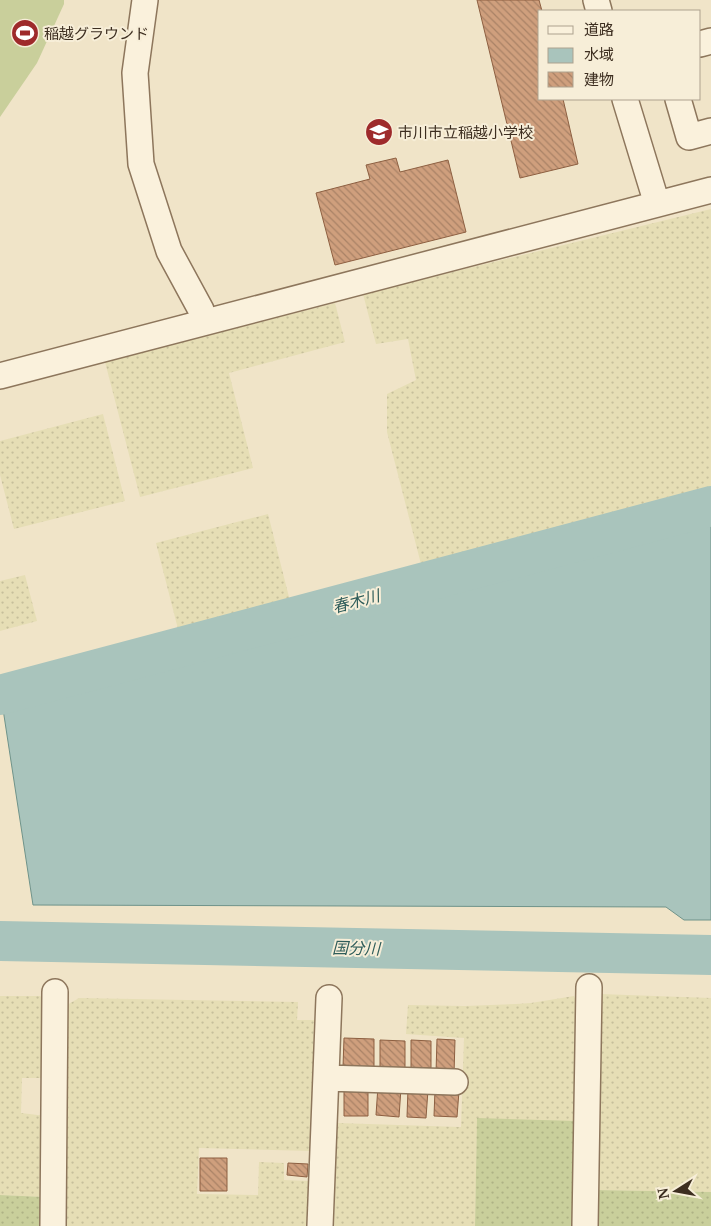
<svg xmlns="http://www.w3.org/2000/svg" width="711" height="1226" font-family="'Noto Serif','Noto Sans JP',serif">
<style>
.farmland{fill:url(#farmland-dots)}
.grass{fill:url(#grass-dots)}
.pitch{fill:#c9cf9b}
.water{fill:#a9c4bc;stroke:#6f938a}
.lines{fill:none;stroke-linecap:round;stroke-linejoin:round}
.river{stroke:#a9c4bc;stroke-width:40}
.building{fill:url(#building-back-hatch);stroke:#8d5f41}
.minor-casing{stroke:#8d765c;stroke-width:28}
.minor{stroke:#faf1dc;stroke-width:25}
.labels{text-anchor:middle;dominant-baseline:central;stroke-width:4;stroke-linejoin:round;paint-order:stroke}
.poi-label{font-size:15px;fill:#3d2e20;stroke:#f7eed8;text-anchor:start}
.water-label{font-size:16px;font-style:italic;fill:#2f5d5a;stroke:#f7eed8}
</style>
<defs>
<pattern id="farmland-dots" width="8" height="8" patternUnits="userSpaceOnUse" patternTransform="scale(1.25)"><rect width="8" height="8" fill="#e6deb5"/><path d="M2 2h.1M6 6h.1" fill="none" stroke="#c6bf9b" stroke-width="1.8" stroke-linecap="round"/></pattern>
<pattern id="grass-dots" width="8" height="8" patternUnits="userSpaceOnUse" patternTransform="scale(1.25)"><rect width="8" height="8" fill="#c9cf9b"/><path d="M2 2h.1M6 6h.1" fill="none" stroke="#aeb285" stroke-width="1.8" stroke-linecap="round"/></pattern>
<pattern id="building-back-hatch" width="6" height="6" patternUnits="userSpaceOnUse" patternTransform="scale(1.25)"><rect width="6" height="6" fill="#cf9f7d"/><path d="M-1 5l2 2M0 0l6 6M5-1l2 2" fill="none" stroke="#a98266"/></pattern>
</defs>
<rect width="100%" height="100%" fill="#f0e4c8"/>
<!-- farmland -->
<path class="farmland" d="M711 209V494L654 507 422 568 387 432V394L416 380 408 339 376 344 363 294Z
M335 303 345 342 229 373 253 468 140 497 105 362Z
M103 414 125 501 14 529 0 475V441Z
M268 514 290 601 178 629 156 543Z
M25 575 37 621 0 631V581Z
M600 994 711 998V1192L595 1190Z
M0 996H40L49 1003 48 1078H22L21 1113 46 1116 45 1197 0 1195Z
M574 996 578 1005 576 1121 477 1128 475 1226H334L337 1123 461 1127 464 1038 406 1034 408 1005 465 1006 516 1004 531 1003Z
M79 998 298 1002 297 1020H314L311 1151 199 1148 197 1194 258 1195 259 1162 284 1163V1180L308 1181V1226H65L68 1065 67 1005Z"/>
<!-- grass -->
<path class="grass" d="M477 1118 576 1121 573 1226H475Z
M595 1190 711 1192V1226H594Z
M0 1195 45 1197V1226H0Z"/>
<!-- pitch -->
<path class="pitch" d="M0 0H64V4L37 63 0 117Z"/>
<!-- water -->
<path class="water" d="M711 518V920H684L666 907 33 905 3 709Z"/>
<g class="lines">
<!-- river -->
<path class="river" d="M0 695 711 506
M0 941 711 955"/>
</g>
<!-- building -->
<path class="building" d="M477 0H539L542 11H540V99H563L578 164 520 178Z
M396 158 400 172 448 160 466 232 335 265 316 193 370 179 366 165Z
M344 1038 374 1039V1067H343Z
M437 1039 455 1040 454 1074 436 1073Z
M380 1040 405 1041V1069L380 1068Z
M411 1040 431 1041V1068H411Z
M344 1086 368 1087V1116H344Z
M378 1086 401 1088 399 1117 376 1115Z
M408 1089 428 1090 426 1118 407 1117Z
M435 1090 459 1091 457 1117 434 1116Z
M200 1158H227V1191H200Z
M288 1163 308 1164 307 1177 287 1175Z"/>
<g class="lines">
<!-- minor casing -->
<g class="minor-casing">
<path id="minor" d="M145 0 135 73 141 164 169 251 201 310 204 322
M596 0 599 11
M700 44 711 41
M625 99 657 204
M678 99 689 137 711 131
M0 376 711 190
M326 1078 455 1082
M53 1226 55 992
M320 1226 329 998
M585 1226 589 987"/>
</g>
<!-- minor -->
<use href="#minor" class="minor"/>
</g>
<!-- icons -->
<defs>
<g id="stadium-disc" transform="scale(1.4375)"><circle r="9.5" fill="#9e2a2b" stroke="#f7eed8"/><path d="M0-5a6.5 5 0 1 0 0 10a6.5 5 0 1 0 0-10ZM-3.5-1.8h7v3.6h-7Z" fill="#fff"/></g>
<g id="school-disc" transform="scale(1.4375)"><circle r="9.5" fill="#9e2a2b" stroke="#f7eed8"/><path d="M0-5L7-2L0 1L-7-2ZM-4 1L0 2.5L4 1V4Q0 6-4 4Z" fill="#fff"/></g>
</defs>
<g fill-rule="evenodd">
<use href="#stadium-disc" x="25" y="33"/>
<use href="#school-disc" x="379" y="132"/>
</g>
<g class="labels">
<!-- poi labels -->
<g class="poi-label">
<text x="44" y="33">稲越グラウンド</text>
<text x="398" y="132">市川市立稲越小学校</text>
</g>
<!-- water labels -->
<g class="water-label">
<text transform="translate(356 601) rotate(-15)">春木川</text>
<text transform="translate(356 948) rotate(1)">国分川</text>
</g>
</g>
<!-- legend -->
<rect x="538" y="10" width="162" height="90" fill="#f7eed8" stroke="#ada18e"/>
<rect x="548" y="26" width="25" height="8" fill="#faf1dc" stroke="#ada18e"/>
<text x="584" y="35" font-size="15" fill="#3d2e20">道路</text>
<rect x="548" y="48" width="25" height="15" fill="#a9c4bc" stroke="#ada18e"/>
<text x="584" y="60" font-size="15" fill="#3d2e20">水域</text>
<rect x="548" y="72" width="25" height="15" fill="url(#building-back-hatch)" stroke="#ada18e"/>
<text x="584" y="85" font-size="15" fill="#3d2e20">建物</text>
<!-- north arrow -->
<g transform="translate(676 1191) rotate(259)" stroke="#f7eed8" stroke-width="4" paint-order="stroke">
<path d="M0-4L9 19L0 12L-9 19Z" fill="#3d2e20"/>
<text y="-8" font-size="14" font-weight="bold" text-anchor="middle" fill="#3d2e20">N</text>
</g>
</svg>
